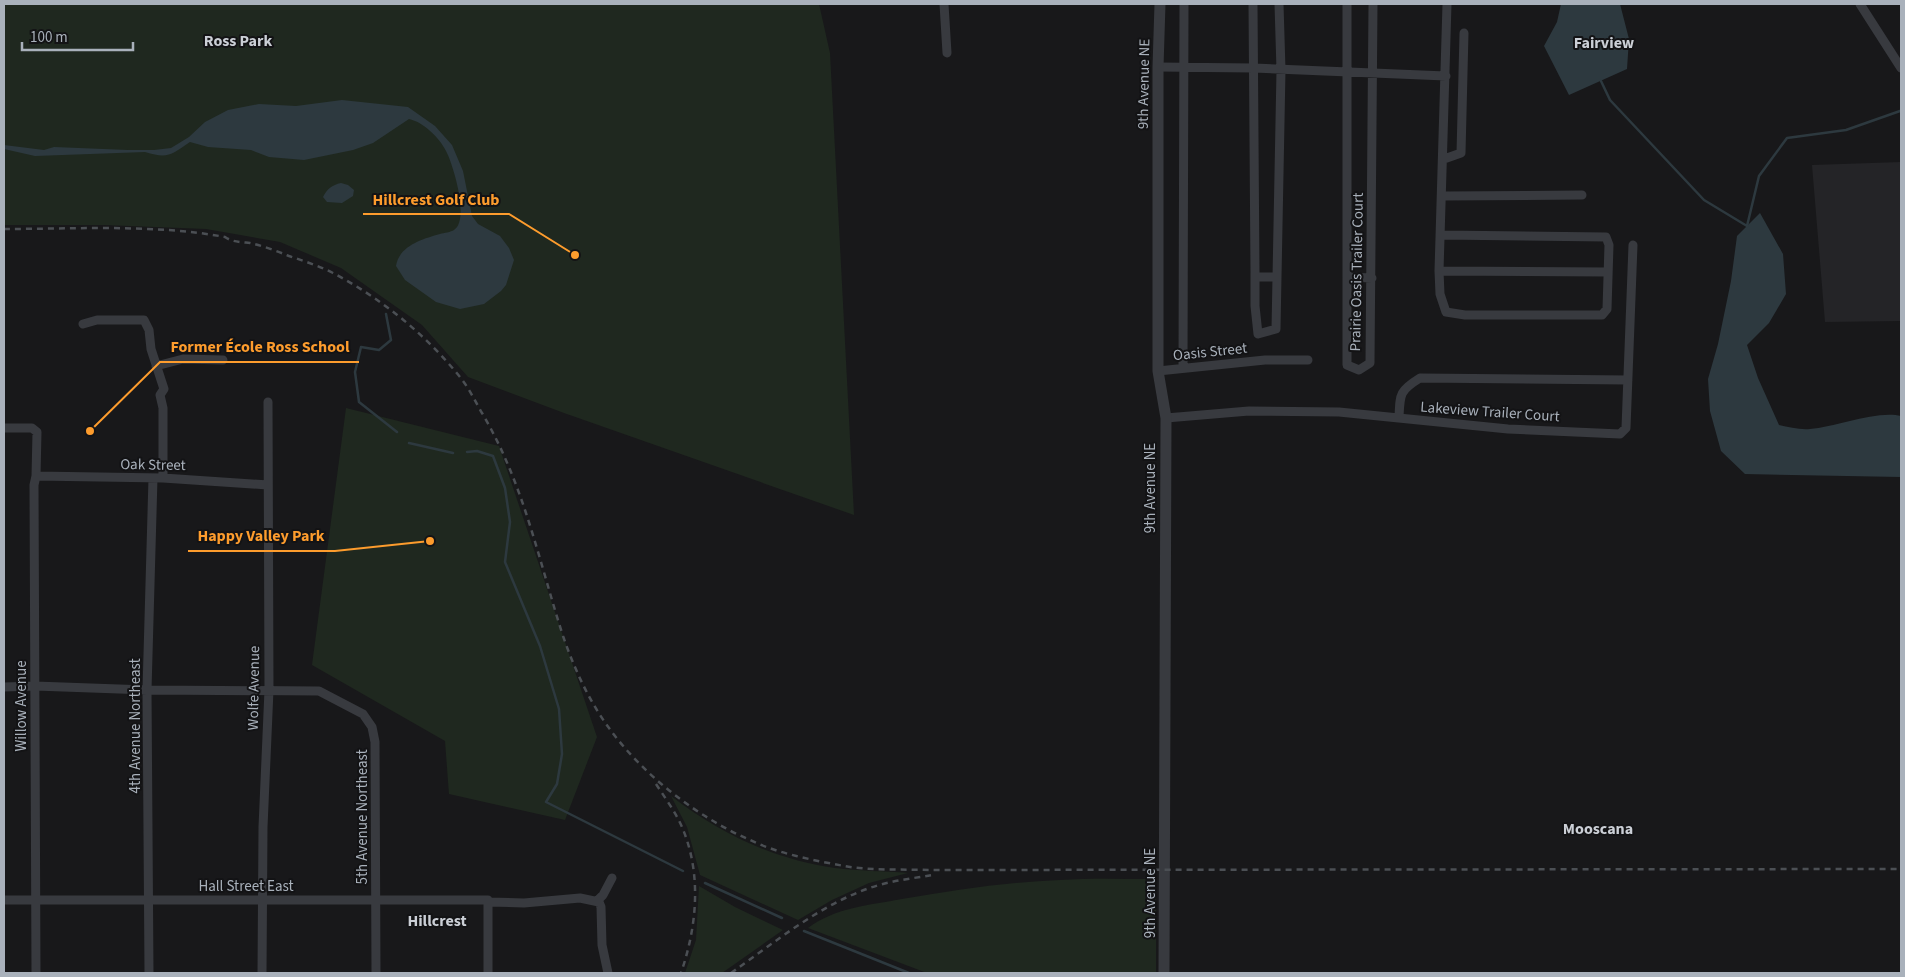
<svg xmlns="http://www.w3.org/2000/svg" width="1905" height="977" font-family="'Source Sans 3',sans-serif">
<style>
.built{fill:#242427}
.green{fill:#1f281f}
.water{fill:#2d393f}
.lines{fill:none;stroke-linecap:round;stroke-linejoin:round}
.stream{stroke:#2d393f;stroke-width:2.5}
.minor{stroke:#383a3f;stroke-width:9}
.tertiary{stroke:#383a3f;stroke-width:11}
.rail{stroke:#4b4f54;stroke-width:2.5;stroke-dasharray:6 5;stroke-linecap:butt}
.labels{text-anchor:middle;dominant-baseline:central;stroke-width:4;stroke-linejoin:round;paint-order:stroke}
.street-label{font-size:15px;fill:#a9b1bb;stroke:#131315}
.neighbourhood-label{font-size:16px;font-weight:bold;fill:#cbcfd6;stroke:#131315}
.leader{fill:none;stroke:#fd9c2d;stroke-width:2}
.callout-dot{fill:#fd9c2d;stroke:#131315;stroke-width:2}
.callout-label{font-size:16px;text-anchor:middle;font-weight:bold;fill:#fd9c2d;stroke:#131315;stroke-width:4;stroke-linejoin:round;paint-order:stroke}
</style>
<rect width="100%" height="100%" fill="#18181a"/>
<!-- built -->
<path class="built" d="M1901 162V321L1825 322 1812 165Z"/>
<!-- green -->
<path class="green" d="M4 4H819L830 53 854 515 564 413 468 377 422 325 341 268 280 242 206 229 104 225H4Z
M346 408 499 446 597 737 565 820 449 794 445 741 312 665Z
M671 796C719 833 775 860 835 868 859 871 884 871 908 873L869 883 832 900 798 920 700 875 687 827Z
M1151 879 1154 880 1156 882V973H927L808 928C834 908 870 905 902 899 954 890 1007 882 1060 880 1090 878 1121 879 1151 879Z
M699 886 735 907 783 930 722 973H685L696 940Z"/>
<!-- water -->
<path class="water" d="M1561 4H1620L1629 39 1627 69 1569 95 1544 46 1557 22Z
M342 100 408 107 435 126 452 145 463 171 472 216 478 224 500 236 509 248 514 260 506 285 501 291 484 304 460 309 436 302 405 280 396 266C399 246 422 239 440 234 444 233 451 232 454 230 470 220 453 164 446 151 439 137 423 122 409 119L373 143 353 150 304 160 269 157 251 150 208 147 190 142C171 155 168 159 145 152L35 156 4 149V145L44 150 54 147 128 150H154L171 148 189 137 205 122 228 110 259 104 296 106Z
M341 183 348 185 354 190 353 196 342 203 327 202 323 197C327 189 332 185 341 183Z
M1760 213 1783 254 1786 294 1769 323 1747 345 1758 378 1779 425C1789 427 1800 430 1810 429 1836 427 1877 410 1901 416V477L1745 474 1721 451 1710 411 1708 379 1718 344 1731 281 1737 236Z"/>
<g class="lines">
<!-- stream -->
<path class="stream" d="M1601 81 1610 100 1704 200 1747 226 1759 176 1787 138 1846 130 1900 111
M386 314 391 340 379 350 361 347 355 372 359 402 397 432
M409 443 453 453
M467 452 477 451 493 456 505 488 510 522 505 562 540 646 559 709 562 754 557 784 546 802 683 871
M705 883 782 918
M804 931 909 973"/>
<!-- minor -->
<path class="minor" d="M944 4 947 53
M1253 4 1255 273V306L1258 334 1276 329 1281 70 1279 4
M1347 4V365L1359 370 1370 363 1373 4
M1860 4 1901 68
M1158 67 1254 68 1446 76
M1444 159 1461 153 1464 33
M1443 196 1582 195
M1441 235 1606 237 1609 245 1607 309 1602 315H1465L1446 312 1440 294 1439 271 1447 4
M1439 271 1608 272
M1255 277H1277
M1347 277 1372 278
M83 324 97 320H144L149 330 151 349 164 389 160 395 163 408V478
M156 366 183 359 223 360
M1183 368 1184 4
M1158 371 1265 360H1308
M1166 418 1249 411 1339 412 1508 429 1620 434 1626 428 1633 245
M1399 418C1400 394 1399 391 1420 378L1628 380
M4 428H32L37 432 36 476 34 485 36 973
M36 476 163 478 268 485
M4 687 35 686 147 690 319 691 363 714 372 727 375 742 376 973
M4 900H488V973
M597 901 603 895 612 878
M488 902 524 903 580 898 599 902 601 907 602 945 608 973
M149 973 147 690 153 478
M262 973 263 827 269 690 268 402"/>
<!-- tertiary -->
<path class="tertiary" d="M1160 4 1158 67V371L1166 418 1164 973"/>
<!-- rail -->
<path class="rail" d="M4 229C74 229 156 224 225 237 232 242 241 242 250 243 263 246 277 251 289 256 304 261 319 266 333 273 382 299 425 334 460 377 469 388 475 401 482 413 524 484 538 558 563 636 574 668 589 701 609 728 643 775 697 817 750 840 779 854 813 860 844 866 873 871 904 869 932 870L1901 869
M656 784C665 798 675 811 682 827 702 874 697 926 681 973
M731 973C777 941 824 901 879 885 897 880 915 878 932 875"/>
</g>
<g class="labels">
<!-- street labels -->
<g class="street-label">
<text transform="translate(1144 84) rotate(-89)">9th Avenue NE</text>
<text transform="translate(1357 272) rotate(-89)">Prairie Oasis Trailer Court</text>
<text transform="translate(1210 352) rotate(-6)">Oasis Street</text>
<text transform="translate(1490 412) rotate(4)">Lakeview Trailer Court</text>
<text transform="translate(153 465) rotate(1)">Oak Street</text>
<text transform="translate(1150 488) rotate(-90)">9th Avenue NE</text>
<text transform="translate(254 688) rotate(-89)">Wolfe Avenue</text>
<text transform="translate(21 706) rotate(-90)">Willow Avenue</text>
<text transform="translate(135 726) rotate(-90)">4th Avenue Northeast</text>
<text transform="translate(362 817) rotate(-90)">5th Avenue Northeast</text>
<text x="246" y="886">Hall Street East</text>
<text transform="translate(1150 893) rotate(-90)">9th Avenue NE</text>
</g>
<!-- neighbourhood labels -->
<g class="neighbourhood-label">
<text x="238" y="41">Ross Park</text>
<text x="1604" y="43">Fairview</text>
<text x="1598" y="829">Mooscana</text>
<text x="437" y="921">Hillcrest</text>
</g>
</g>
<!-- callouts -->
<path class="leader" d="M575 255L509 214H363M90 431L160 362H359M430 541L335 551H188"/>
<g class="callout-dot">
<circle cx="575" cy="255" r="5"/>
<circle cx="90" cy="431" r="5"/>
<circle cx="430" cy="541" r="5"/>
</g>
<g class="callout-label">
<text x="436" y="205">Hillcrest Golf Club</text>
<text x="260" y="352">Former École Ross School</text>
<text x="261" y="541">Happy Valley Park</text>
</g>
<!-- border -->
<rect width="1905" height="977" fill="none" stroke="#a9b1bb" stroke-width="10"/>
<!-- scale -->
<path d="M22 42v8h111v-8" fill="none" stroke="#a9b1bb" stroke-width="2.5"/>
<text x="30" y="42" font-size="15" fill="#a9b1bb" stroke="#131315" stroke-width="4" paint-order="stroke">100 m</text>
</svg>
